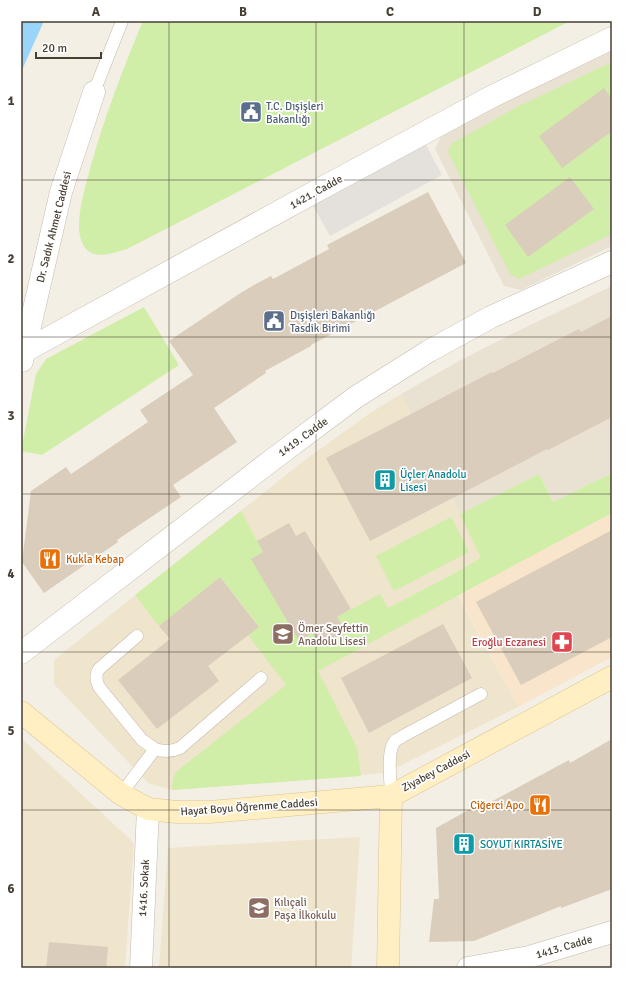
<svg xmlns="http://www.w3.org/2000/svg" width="633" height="989" font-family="Signika,sans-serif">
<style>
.residential{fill:#e9e1d1}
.commercial{fill:#f9e5cc}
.education{fill:#efe4cc}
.green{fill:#d0eea8}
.parking{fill:#e4e1dd}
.water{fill:#99d4f9}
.building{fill:#dacdbb}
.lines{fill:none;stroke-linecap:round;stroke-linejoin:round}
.lane-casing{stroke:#c4b9a9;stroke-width:13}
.street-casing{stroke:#c4b9a9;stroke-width:23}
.secondary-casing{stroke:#dcc690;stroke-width:23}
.lane{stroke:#fff;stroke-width:12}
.street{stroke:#fff;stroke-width:22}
.secondary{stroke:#ffefc3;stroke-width:22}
.grid{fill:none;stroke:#473f33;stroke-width:1;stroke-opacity:0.55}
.labels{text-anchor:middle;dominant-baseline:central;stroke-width:3.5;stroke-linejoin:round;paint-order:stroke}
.service-label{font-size:11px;fill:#4e5e75;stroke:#fff;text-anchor:start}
.street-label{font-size:11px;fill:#473f33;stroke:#fff}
.culture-label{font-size:11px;fill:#0d838f;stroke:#fff;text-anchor:start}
.food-label{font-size:11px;fill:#c56008;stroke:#fff;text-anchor:start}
.education-label{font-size:11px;fill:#785e54;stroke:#fff;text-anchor:start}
.health-label{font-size:11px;fill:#be3a42;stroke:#fff;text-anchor:end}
.neatline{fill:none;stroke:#473f33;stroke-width:1.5}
.grid-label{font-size:13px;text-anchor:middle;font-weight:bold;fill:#473f33}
</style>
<rect width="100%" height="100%" fill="#f4efe4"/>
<!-- residential -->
<path class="residential" d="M612 50V246L521 290 504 286 435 149 441 137 510 99Z
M612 286V473L553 502 539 474 460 514 401 394 461 360 520 330Z"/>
<!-- commercial -->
<path class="commercial" d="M612 513V657L518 707 459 596 500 572Z"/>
<!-- education -->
<path class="education" d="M401 394 482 558 448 577 518 707 385 773 172 790 148 783 54 684V660L301 463 370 413Z
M21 738 134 843 125 968H21Z
M360 837 351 968H159L168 848Z"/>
<!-- green -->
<path class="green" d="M143 21H570L127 249C115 252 97 260 87 250 82 245 80 238 79 230 78 209 86 185 91 165 105 116 123 68 143 21Z
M612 62V234L519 279 510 274 448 152 451 144 517 107Z
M144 307 179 365 42 455 21 451 36 374 46 359Z
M612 473V513C514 565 416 618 318 671L357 748 361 776 172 790 173 779 176 772 286 685 248 635 259 626 220 577 159 626 135 595 241 511 263 552 299 641 312 633 320 646 346 632 337 617 380 594 388 608 448 577 481 558 460 514 539 474 553 502Z
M451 517 469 552 394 591 376 556Z"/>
<!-- parking -->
<path class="parking" d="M424 141 442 175 330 236 311 202Z"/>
<!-- water -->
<path class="water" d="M21 21H44L21 72Z"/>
<!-- building -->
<path class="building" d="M604 88 612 100V131L562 168 539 136Z
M570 177 594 209 528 257 505 225Z
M428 192 466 263 311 345V346L265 371 266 373 214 408 237 442 173 485 181 497 117 540 118 542 44 593 22 562 31 491 66 467 71 474 148 422 140 410 193 375 169 341 239 294 254 285 271 276 273 279 329 249 327 245Z
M612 316V417L548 450 547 449 370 541 326 458 492 372 493 373 579 329 581 332Z
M289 523 296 536 305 531 351 609 337 617 346 632 320 647 312 633 299 641 251 559 263 552 257 541Z
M612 530V637L521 685 476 602Z
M220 577 259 627 208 666 219 681 157 729 118 680 170 639 159 626Z
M443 624 472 678 369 733 341 678Z
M612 739V889L561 908V906L474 941 429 942 434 899H439L436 828 472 808 474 811 569 760 570 763Z
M49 942 108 947 106 968H46Z"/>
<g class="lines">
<!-- lane casing -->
<g class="lane-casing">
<path id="lane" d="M94 92 122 21
M137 636 99 669C95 675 96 681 99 687L142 740 155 749
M121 794 155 749C164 752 171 752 180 748L261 678
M391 796C391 783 386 751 395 741 397 739 401 738 403 736L481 694"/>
</g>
<!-- street casing -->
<g class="street-casing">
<path id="street" d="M23 352 322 188 489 98 612 38
M22 361 61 192 94 92
M21 653 272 460 356 397 429 351 491 317 612 262
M141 968 148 809
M468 968 529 957 612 932"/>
</g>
<!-- secondary casing -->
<g class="secondary-casing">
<path id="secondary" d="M21 712 121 794 148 809 177 812H210L391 796
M388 968 391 796 612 677"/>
</g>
<!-- lane -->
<use href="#lane" class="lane"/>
<!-- street -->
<use href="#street" class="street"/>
<!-- secondary -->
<use href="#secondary" class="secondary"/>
</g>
<!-- grid -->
<path class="grid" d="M169 21V968M316 21V968M464 21V968M21 180H612M21 337H612M21 494H612M21 652H612M21 810H612"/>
<!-- icons -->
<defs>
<g id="civic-square" transform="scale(1.15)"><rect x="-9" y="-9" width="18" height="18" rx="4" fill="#5c6f8a" stroke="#fff"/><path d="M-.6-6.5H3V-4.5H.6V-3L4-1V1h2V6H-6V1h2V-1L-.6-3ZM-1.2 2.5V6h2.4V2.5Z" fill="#fff"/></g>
<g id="building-square" transform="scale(1.15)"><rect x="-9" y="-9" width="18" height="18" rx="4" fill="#0f9aa8" stroke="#fff"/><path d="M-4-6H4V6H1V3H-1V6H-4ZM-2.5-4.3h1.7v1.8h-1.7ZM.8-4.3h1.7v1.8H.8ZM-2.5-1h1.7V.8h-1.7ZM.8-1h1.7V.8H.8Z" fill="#fff"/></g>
<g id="restaurant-square" transform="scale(1.15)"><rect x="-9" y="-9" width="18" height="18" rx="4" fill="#e8710a" stroke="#fff"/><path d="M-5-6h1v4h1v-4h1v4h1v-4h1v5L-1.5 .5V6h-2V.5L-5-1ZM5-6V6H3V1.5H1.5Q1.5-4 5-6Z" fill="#fff"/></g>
<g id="school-square" transform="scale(1.15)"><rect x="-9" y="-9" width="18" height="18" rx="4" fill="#8d6e63" stroke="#fff"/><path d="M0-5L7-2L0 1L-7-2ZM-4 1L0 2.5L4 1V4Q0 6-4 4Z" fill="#fff"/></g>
<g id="pharmacy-square" transform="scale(1.15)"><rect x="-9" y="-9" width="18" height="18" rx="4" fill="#e0444e" stroke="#fff"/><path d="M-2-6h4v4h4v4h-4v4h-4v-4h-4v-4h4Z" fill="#fff"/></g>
</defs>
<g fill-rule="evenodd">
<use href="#civic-square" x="251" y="112"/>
<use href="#civic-square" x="274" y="321"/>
<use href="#building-square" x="385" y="480"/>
<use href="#restaurant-square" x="50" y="559"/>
<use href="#school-square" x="283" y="634"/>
<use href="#pharmacy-square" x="562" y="642"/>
<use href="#restaurant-square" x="540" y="805"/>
<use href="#building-square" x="464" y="844"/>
<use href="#school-square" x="259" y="908"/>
</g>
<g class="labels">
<!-- service labels -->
<g class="service-label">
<text x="266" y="106">T.C. Dışişleri<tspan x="266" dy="13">Bakanlığı</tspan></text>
<text x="290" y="315">Dışişleri Bakanlığı<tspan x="290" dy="13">Tasdik Birimi</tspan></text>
</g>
<!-- street labels -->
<g class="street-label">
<text transform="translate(316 192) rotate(-29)">1421. Cadde</text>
<text transform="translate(54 227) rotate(-76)">Dr. Sadık Ahmet Caddesi</text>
<text transform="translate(303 437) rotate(-36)">1419. Cadde</text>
<text transform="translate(436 771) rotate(-28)">Ziyabey Caddesi</text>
<text transform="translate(249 807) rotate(-4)">Hayat Boyu Öğrenme Caddesi</text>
<text transform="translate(144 888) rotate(-87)">1416. Sokak</text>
<text transform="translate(564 947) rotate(-16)">1413. Cadde</text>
</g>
<!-- culture labels -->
<g class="culture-label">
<text x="400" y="474">Üçler Anadolu<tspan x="400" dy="13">Lisesi</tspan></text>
<text x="480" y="844">SOYUT KIRTASİYE</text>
</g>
<!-- food labels -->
<g class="food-label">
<text x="66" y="559">Kukla Kebap</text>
<text x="524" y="805" text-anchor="end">Ciğerci Apo</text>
</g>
<!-- education labels -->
<g class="education-label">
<text x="298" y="628">Ömer Seyfettin<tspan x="298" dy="13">Anadolu Lisesi</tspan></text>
<text x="274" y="902">Kılıçali<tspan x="274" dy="13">Paşa İlkokulu</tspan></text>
</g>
<!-- health labels -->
<g class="health-label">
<text x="546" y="642">Eroğlu Eczanesi</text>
</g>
</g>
<!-- border -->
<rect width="633" height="989" fill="none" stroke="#ffffff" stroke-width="44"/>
<!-- scale -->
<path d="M36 52v6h65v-6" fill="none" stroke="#473f33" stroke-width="2"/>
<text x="42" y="52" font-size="12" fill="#473f33" stroke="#ffffff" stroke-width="3" paint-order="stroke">20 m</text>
<rect x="22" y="22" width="589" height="945" class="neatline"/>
<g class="grid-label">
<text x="96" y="16">A</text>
<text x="243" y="16">B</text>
<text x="390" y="16">C</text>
<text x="537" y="16">D</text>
<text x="11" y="105">1</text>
<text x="11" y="263">2</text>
<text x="11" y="420">3</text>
<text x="11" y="578">4</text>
<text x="11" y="735">5</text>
<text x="11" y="893">6</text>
</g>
</svg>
